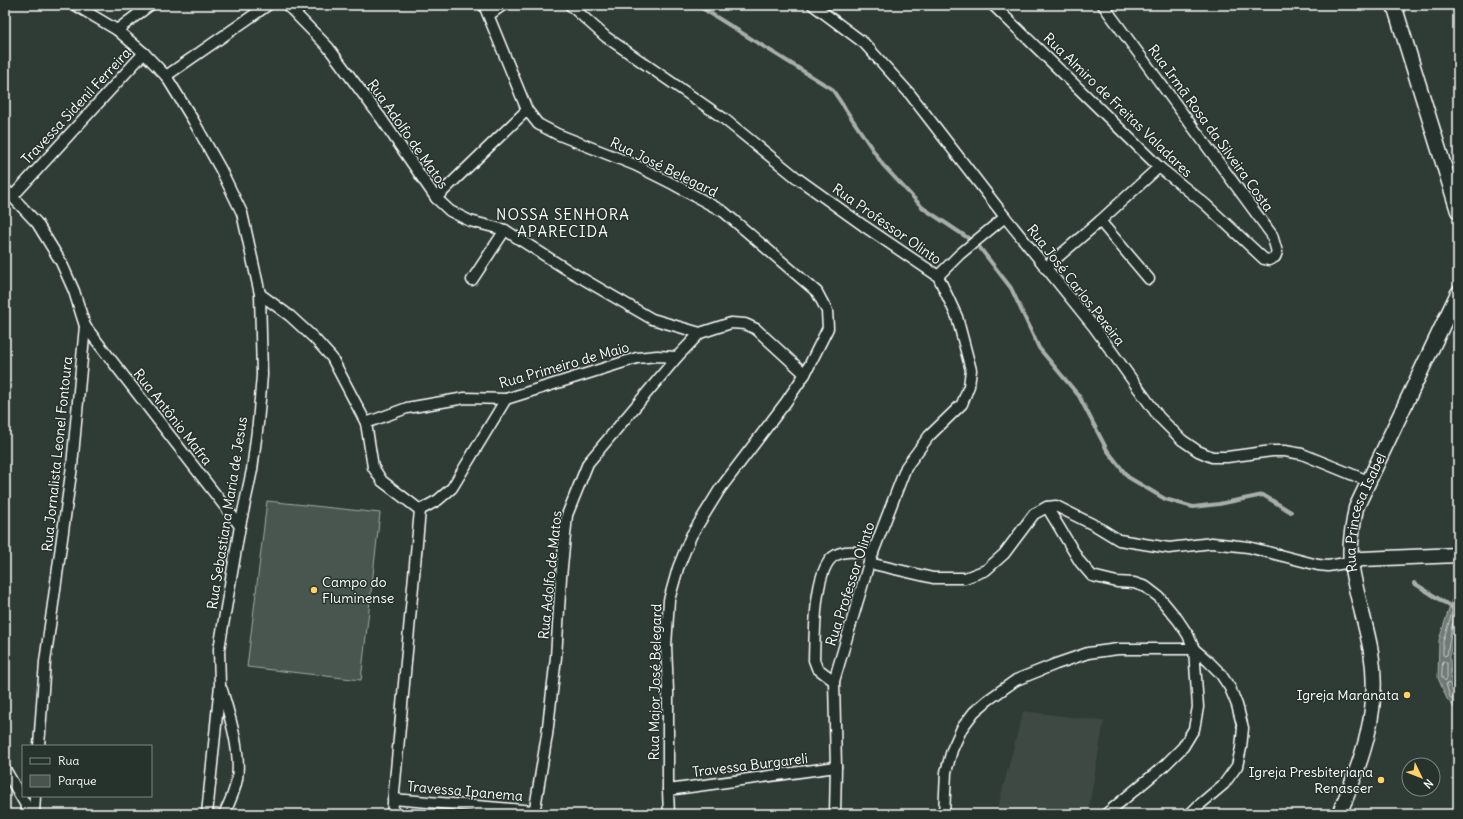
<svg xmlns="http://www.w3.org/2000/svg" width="1463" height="819" viewBox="0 0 1463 819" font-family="Delius,sans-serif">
	<rect width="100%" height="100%" fill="#2f3b35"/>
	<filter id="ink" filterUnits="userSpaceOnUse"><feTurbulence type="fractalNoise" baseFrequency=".025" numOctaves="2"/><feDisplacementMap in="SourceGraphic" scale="8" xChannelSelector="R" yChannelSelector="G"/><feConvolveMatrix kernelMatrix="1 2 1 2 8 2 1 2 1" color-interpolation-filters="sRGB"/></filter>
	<g filter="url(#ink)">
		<polygon fill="#3c4842" points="1023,711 1104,721 1088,814 996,814"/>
		<polygon fill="#4a544f" stroke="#a4aaa7" points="267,501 380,513 361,680 247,667"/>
		<polygon fill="#707975" stroke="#a9afac" points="1458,575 1458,617 1450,657 1451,679 1458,692 1458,712 1447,699 1438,678 1439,640 1455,590"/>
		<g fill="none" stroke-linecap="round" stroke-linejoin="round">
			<g stroke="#c6c9c8" stroke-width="1">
				<polyline points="1458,594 1443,641 1443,654 1444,656 1447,655 1452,625 1454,622 1458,622"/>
				<polygon points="1443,661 1447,663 1447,679 1445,681 1442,677"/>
				<polyline points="1458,693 1453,691 1449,683 1446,684 1450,697 1458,706"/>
			</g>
			<g stroke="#a9afac" stroke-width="4">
				<polyline points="697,5 832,89 883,165 923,208 977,244 1011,288 1039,348 1079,396 1107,450 1128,477 1165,499 1193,507 1219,504 1263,495 1291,512"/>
				<polyline points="1414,583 1453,608"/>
			</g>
			<g stroke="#fff" stroke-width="13">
				<g id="street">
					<polyline points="75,5 117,30 144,53 166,76 193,120 221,170 242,213 260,294 262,375 258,423 252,470 240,526 219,649 220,685 207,814"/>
					<polyline points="287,5 328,47 381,118 436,198 450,211 470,221 505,230 566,269 652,319 700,333"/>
					<polyline points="484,5 527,110 538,124 557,134 635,165 673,184 724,212 817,292 827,311 828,328 805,374 786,402 720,489 691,536 678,568 669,600 666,646 668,691 668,790 669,814"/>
					<polyline points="570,5 606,37 723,118 797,178 864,226 938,276 957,317 971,370 969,386 962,404 929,436 906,467 869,563 834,681 836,767 835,814"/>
					<polyline points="813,5 864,43 910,94 1005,217 1094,327 1159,417 1182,440 1198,451 1212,457 1227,457 1272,451 1285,451 1302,454 1368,481"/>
					<polyline points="993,5 1159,167 1205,204 1264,259 1269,260 1275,257 1277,252 1272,235 1103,5"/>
					<polyline points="489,15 503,5"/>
					<polyline points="117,30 150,5"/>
					<polyline points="166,76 268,5"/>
					<polyline points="5,189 37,223 61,262 74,291 85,326 72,466 45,662 39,746"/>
					<polyline points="13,196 144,53"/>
					<polyline points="436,198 527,110"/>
					<polyline points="1100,221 1149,279"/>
					<polyline points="1045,268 1100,221 1159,167"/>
					<polyline points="938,276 960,254 1005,217"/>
					<polyline points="472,280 505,230"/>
					<polyline points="260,294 290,316 314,338 332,358 366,423 373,467 382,481 420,510"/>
					<polyline points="85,326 240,526"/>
					<polyline points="366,423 407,408 465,398 506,399 637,358 657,356 677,357"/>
					<polyline points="1047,507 1080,562 1092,576 1117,582 1134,583 1146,587 1159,597 1178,620 1188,635 1194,649 1198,707 1194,729 1183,747 1164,766 1106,814"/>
					<polyline points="420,510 438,500 452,488 506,399"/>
					<polyline points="869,563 933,578 965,578 986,570 1004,554 1034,514 1047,507 1056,506 1096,526 1119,540 1169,548 1212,543 1248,547 1318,565 1328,566 1351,562"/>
					<path d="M834 681 817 668 814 660C815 637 813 566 836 555 847 549 861 553 873 554"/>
					<path d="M222 690C230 717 241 751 237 779 235 791 229 804 224 814"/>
					<polyline points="5,769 31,814"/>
					<polyline points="668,790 836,767"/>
					<polyline points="393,799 534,811"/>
					<polyline points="34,814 35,796"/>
					<polyline points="392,814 420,510"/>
					<polyline points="534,814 547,735 556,657 561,577 567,515 588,463 677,357 700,333 731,323 745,324 756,329 805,374"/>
					<polyline points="944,814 946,772 952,750 962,728 974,712 988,700 1016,680 1056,664 1088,653 1118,649 1194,649 1208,661 1220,673 1230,688 1237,705 1243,728 1241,748 1237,766 1224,784 1198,806 1190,814"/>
				</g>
			</g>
			<g stroke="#fff" stroke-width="17">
				<g id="secondary">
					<polyline points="1394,5 1458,211"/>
					<polyline points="1351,562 1362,559 1458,555"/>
					<path id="s1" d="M1339 814C1362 762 1381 709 1371 652 1366 622 1355 593 1351 562 1349 545 1353 525 1356 508L1458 293"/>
				</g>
			</g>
			<use href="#street" stroke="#26332d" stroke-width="10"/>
			<use href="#secondary" stroke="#26332d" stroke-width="14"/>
		</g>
	</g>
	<g fill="#ffd166" stroke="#26332d" stroke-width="1.5">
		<circle cx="314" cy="590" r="4"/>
		<circle cx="1407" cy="695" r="4"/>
		<circle cx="1381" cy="780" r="4"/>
	</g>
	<g text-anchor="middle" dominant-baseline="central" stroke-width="3" stroke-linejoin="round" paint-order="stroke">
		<g font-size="14" fill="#fff" stroke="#26332d">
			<text transform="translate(1118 105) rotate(44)">Rua Almiro de Freitas Valadares</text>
			<text transform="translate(76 106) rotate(-47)">Travessa Sidenil Ferreira</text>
			<text transform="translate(1211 128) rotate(54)">Rua Irmã Rosa da Silveira Costa</text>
			<text transform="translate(408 134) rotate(55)">Rua Adolfo de Matos</text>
			<text transform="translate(664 167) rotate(26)">Rua José Belegard</text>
			<text transform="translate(887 224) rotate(35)">Rua Professor Olinto</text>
			<text transform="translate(1076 285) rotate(52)">Rua José Carlos Pereira</text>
			<text transform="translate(564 365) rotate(-16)">Rua Primeiro de Maio</text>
			<text transform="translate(173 417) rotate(52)">Rua Antônio Mafra</text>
			<text transform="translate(57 454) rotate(-84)">Rua Jornalista Leonel Fontoura</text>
			<text transform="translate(227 513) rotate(-81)">Rua Sebastiana Maria de Jesus</text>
			<text stroke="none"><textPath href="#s1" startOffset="312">Rua Princesa Isabel</textPath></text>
			<text transform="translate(550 575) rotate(-84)">Rua Adolfo de Matos</text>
			<text transform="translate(850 584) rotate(-72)">Rua Professor Olinto</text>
			<text transform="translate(655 682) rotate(-89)">Rua Major José Belegard</text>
			<text transform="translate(750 765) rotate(-7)">Travessa Burgareli</text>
			<text transform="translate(465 791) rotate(5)">Travessa Ipanema</text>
		</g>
		<g font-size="14" fill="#fff" stroke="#26332d" text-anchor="end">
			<text x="322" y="582" text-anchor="start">Campo do<tspan x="322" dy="16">Fluminense</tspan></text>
			<text x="1399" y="695">Igreja Maranata</text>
			<text x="1373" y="772">Igreja Presbiteriana<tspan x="1373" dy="16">Renascer</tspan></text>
		</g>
		<g font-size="15" letter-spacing="1" fill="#fff" stroke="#26332d">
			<text x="563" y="214">NOSSA SENHORA<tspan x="563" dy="17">APARECIDA</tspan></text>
		</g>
	</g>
	<rect width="1463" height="819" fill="none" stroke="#26332d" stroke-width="20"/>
	<rect x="10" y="10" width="1443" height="799" fill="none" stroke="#fff" stroke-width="1.5" filter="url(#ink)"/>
	<rect x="22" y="745" width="130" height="52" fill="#26332d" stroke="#7d8581"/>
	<rect x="30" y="758" width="20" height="6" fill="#26332d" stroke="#7d8581"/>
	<text x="58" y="765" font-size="12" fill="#ffffff">Rua</text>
	<rect x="30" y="775" width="20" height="12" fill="#4a544f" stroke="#7d8581"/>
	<text x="58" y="785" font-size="12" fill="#ffffff">Parque</text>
	<g transform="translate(1421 777) rotate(133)"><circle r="19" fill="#26332d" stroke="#7d8581"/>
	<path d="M0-3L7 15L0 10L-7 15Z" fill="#ffd166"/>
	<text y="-6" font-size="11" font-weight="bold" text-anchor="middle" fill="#ffffff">N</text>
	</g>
</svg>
